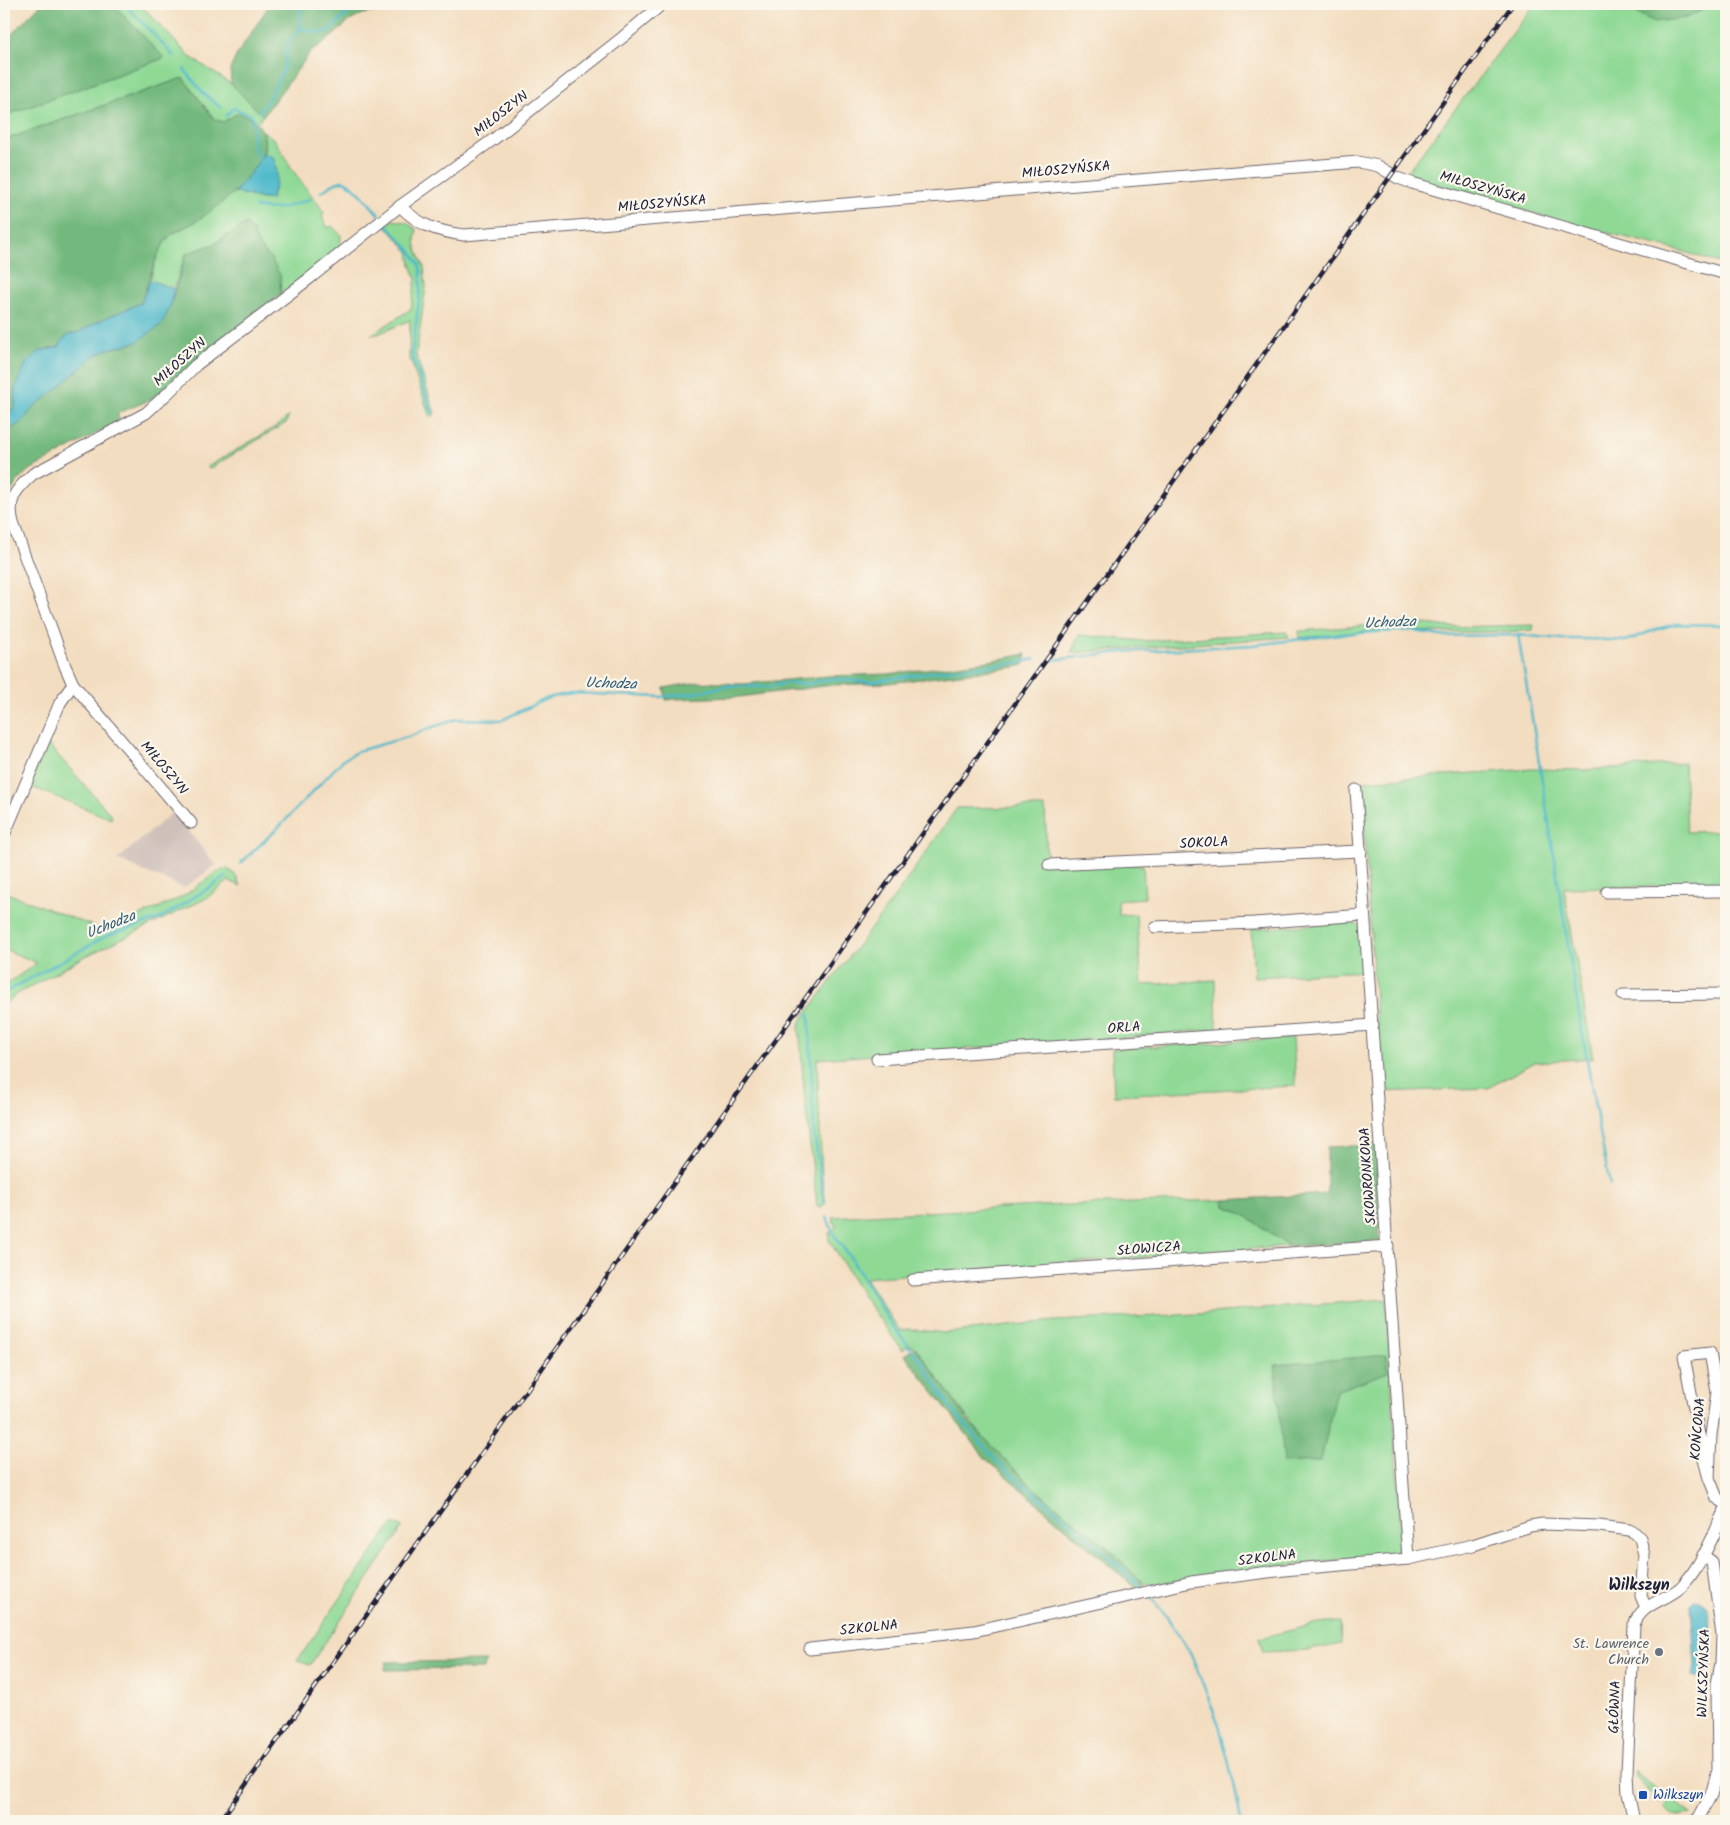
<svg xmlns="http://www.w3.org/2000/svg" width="1730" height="1825" viewBox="0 0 1730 1825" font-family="Kalam,sans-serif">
	<rect width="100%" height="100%" fill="#fbf7ec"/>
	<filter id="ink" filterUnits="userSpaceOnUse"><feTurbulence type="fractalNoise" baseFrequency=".02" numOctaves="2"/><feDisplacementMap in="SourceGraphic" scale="10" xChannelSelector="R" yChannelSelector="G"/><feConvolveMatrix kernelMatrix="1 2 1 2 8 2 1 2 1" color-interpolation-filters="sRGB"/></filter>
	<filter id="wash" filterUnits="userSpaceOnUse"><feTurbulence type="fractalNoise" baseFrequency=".0096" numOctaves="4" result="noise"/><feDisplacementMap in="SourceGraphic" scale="20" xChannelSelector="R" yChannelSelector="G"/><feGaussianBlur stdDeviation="1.12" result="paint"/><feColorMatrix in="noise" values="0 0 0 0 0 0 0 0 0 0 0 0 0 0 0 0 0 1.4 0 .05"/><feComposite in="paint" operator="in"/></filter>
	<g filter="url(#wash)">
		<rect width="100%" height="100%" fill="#f3ddc0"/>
		<polygon fill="#cfc0ba" points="173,812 216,865 184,888 117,860"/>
		<g fill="#8fd995" stroke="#587e68">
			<polygon points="113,4 140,4 189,56 231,84 263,116 256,123 250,117 223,122 214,119 183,78 4,140 4,116 163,58"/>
			<polygon points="1535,4 1617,4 1686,18 1715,4 1726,4 1726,265 1681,251 1552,219 1407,175 1409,170"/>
			<polygon points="263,131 275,140 294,172 324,212 322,217 328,228 332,226 341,235 340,250 281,294 271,259 259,246 252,230 226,235 214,244 186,254 174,289 150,280 158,253 169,236 194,222 235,192 262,199 271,199 274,191 273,158 264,153 265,142"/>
			<polygon points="392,220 406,222 417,230 415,239 416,247 424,267 426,287 416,355 435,414 432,417 429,414 409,356 410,320 378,334 371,335 411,309 416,278 411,265 409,252 385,225"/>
			<polygon points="289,416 286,423 209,469 207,467 277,426"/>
			<polygon points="1409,622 1451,627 1534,625 1533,630 1505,632 1430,632 1404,628 1299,638 1299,631"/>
			<polygon points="1286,632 1289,637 1071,653 1079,635 1144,641"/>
			<polygon points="48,744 112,816 111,819 29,786"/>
			<polygon points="1684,763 1687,832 1726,831 1726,885 1564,888 1593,1058 1535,1062 1488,1088 1381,1092 1361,781 1531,769 1586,770"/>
			<polygon points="1045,807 1047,860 1143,865 1145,898 1118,900 1119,915 1136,914 1142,985 1215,980 1217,1029 1111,1039 817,1059 822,1177 826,1203 821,1207 817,1206 805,1101 799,1027 802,1019 894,898 957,808"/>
			<polygon points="226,868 234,873 241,886 229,881 205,899 84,957 14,996 4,1005 4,986 37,963 4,949 4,892 106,931 182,897 220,870"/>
			<polygon points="1351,922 1357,924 1363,930 1366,971 1254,977 1251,929"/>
			<polygon points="1293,1038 1296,1086 1114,1095 1112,1049"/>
			<path d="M1224 1200 1225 1206C1249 1214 1268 1233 1289 1246L865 1278 900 1331 907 1329 945 1333 1053 1321 1198 1314 1386 1299 1402 1553 1224 1572 1154 1585C1134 1583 1120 1557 1105 1545 1083 1527 1060 1511 1039 1493 990 1452 953 1399 916 1348L910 1345 902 1350 862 1295 829 1240V1233L836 1227 832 1217 1039 1206Z"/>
			<polygon points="392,1524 403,1527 310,1665 297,1661"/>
			<polygon points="1340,1622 1341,1644 1310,1650 1263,1652 1259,1638 1317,1624"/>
			<polygon points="1634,1771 1636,1771 1637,1775 1667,1797 1660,1803 1635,1777"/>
			<path d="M1671 1799 1691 1814C1676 1817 1674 1818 1664 1807Z"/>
		</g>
		<g fill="#73b97e" stroke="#4a6e5c">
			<polygon points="41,4 113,4 164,58 4,116 4,42"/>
			<polygon points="270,4 413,4 404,7 363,14 348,22 335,34 311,52 263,116 231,84 230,70 236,56"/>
			<polygon points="1617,4 1649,4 1662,8 1679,9 1690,4 1715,4 1686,18 1655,22"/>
			<path d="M183 78 214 119 223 122 238 113C250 117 262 124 264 137 270 170 219 206 195 222 187 227 175 230 169 237 156 250 148 285 141 303L101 320 77 333 70 334 63 339 59 347 47 349 26 363 15 389V406L4 422V140Z"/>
			<polygon points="246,224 252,230 259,246 271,259 280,275 281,294 161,393 150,400 118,413 119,421 28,471 18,481 4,501 4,433 23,421 33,407 50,395 93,357 105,350 137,342 170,307 186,254 214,244"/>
			<polygon points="1026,654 1024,665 1015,667 889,683 832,685 739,697 675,699 666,700 664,688 698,682 743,684 828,676 888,674 989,661"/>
			<polygon points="1377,1145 1380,1241 1289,1246 1246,1216 1238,1211 1225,1206 1224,1200 1327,1194 1327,1147"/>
			<polygon points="916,1348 970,1423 998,1452 1038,1492 1106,1546 1144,1584 1134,1587 985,1458 905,1355"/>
			<polygon points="1386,1355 1388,1372 1336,1391 1321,1461 1284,1463 1275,1365"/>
			<polygon points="486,1661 484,1669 385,1670 386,1662"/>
		</g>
		<g fill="#4fb9cb" stroke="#386e83">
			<path d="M264 153 273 157C280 176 277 181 271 199H262L235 192 253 170Z"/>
			<polygon points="150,280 174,289 170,307 162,324 137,342 105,350 93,357 50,395 33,407 23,421 4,433 4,422 15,406 15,389 26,363 40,351 59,347 63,339 70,334 77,333 101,320 141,303"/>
			<path d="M1695 1601H1700C1705 1604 1708 1607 1709 1613 1711 1621 1713 1649 1712 1657 1711 1666 1703 1681 1693 1677L1695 1665 1691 1605Z"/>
		</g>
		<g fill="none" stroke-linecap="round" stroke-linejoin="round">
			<g stroke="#4fb9cb" stroke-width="2.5">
				<polyline points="125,4 174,56"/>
				<polyline points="301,28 300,12 302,4"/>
				<polyline points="184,69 203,93 221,108"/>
				<polyline points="259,112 265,105 284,69 288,42 301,28 317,33 328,31 353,9 368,4 385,6 404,4"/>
				<polyline points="226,116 233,108 250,115 253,118 253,144 260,160"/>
				<path d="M321 192C327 189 336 181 342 181 353 181 372 208 380 216"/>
				<path d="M255 207C276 212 290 206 310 199"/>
				<polyline points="386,224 409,249 419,263 421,272 420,293 412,355 432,413"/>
				<path d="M1518 635C1550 818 1574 1003 1610 1185"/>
				<polyline points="1052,660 1122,652 1253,645 1343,634 1412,630 1440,636 1518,635 1562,639 1589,639 1626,641 1657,629 1677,624 1726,625"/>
				<polyline points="240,864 282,824 343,760 358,751 411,736 430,728 457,719 502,720 548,698 571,693 661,697 694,693 727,686 768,687 787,683 807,684 830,679 870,682 945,670 1017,663 1035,659"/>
				<polyline points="4,993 108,935 159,919 179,907 226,877"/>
				<polyline points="809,1014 814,1132 824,1203"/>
				<polyline points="827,1217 833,1233 852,1260 891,1324 920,1360 951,1408 1000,1465 1089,1538 1143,1589"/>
				<polyline points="1150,1597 1165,1614 1191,1654 1219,1725 1235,1788 1241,1821"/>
			</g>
		</g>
	</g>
	<g filter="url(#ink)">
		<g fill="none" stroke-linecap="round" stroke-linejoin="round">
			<g stroke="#6b636a" stroke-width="13">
				<g id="minor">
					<path d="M400 206C420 226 436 231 464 235L1358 162 1378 166 1398 178 1412 183 1726 274"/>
					<polyline points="1356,790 1408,1559"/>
					<path d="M191 823 73 684 65 666 13 524C7 499 15 490 33 474L146 413 168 393 196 365 310 278 400 206 494 139 623 37 662 4"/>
					<polyline points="4,835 60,703 73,684"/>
					<polyline points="1049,865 1361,851"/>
					<polyline points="1607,892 1726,891"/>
					<polyline points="1155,927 1254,923 1364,915"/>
					<polyline points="1623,995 1726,994"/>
					<polyline points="877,1059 1373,1025"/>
					<polyline points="913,1280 1388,1246"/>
					<polyline points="1709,1478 1711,1435 1717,1392 1710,1353 1684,1356 1703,1456 1709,1478 1717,1498 1726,1504"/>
					<polyline points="810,1649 974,1631 1191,1582 1284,1570 1408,1559 1473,1545 1530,1526 1543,1524 1599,1526 1629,1530 1635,1533 1640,1538 1644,1555 1641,1596 1646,1608"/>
					<path d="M1634 1821 1628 1793 1627 1772 1634 1625C1641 1603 1666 1601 1681 1587 1696 1572 1707 1550 1716 1530 1719 1523 1721 1515 1726 1509"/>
					<polyline points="1697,1821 1711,1795 1718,1770 1717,1684 1721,1663 1722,1635 1712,1562 1703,1555"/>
				</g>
			</g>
			<use href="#minor" stroke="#fff" stroke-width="11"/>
			<g stroke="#22223b" stroke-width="4.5">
				<polyline id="rail" points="220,1821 1513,4"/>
			</g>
			<use href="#rail" stroke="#fbf7ec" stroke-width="2.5" stroke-dasharray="8" stroke-linecap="butt"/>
		</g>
	</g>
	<circle fill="#6b7280" stroke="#fbf7ec" stroke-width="2" cx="1659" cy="1652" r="5"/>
	<rect fill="#1a4fb4" stroke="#fbf7ec" stroke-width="2" x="1638" y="1790" width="10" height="10" rx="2.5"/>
	<g text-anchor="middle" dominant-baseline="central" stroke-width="4.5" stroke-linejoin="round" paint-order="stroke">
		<g font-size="14" fill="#22223b" stroke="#fbf7ec">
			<text transform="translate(501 114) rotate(-38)">MIŁOSZYN</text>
			<text transform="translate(1066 170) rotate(-5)">MIŁOSZYŃSKA</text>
			<text transform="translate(1483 188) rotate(16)">MIŁOSZYŃSKA</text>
			<text transform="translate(662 204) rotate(-5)">MIŁOSZYŃSKA</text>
			<text transform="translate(180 362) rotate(-42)">MIŁOSZYN</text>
			<text transform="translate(164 768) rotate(50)">MIŁOSZYN</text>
			<text transform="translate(1204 843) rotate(-3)">SOKOLA</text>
			<text transform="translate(1124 1028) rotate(-4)">ORLA</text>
			<text transform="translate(1368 1176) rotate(-94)">SKOWRONKOWA</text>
			<text transform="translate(1149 1249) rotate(-4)">SŁOWICZA</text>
			<text transform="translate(1698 1429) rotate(-85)">KOŃCOWA</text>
			<text transform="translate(1267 1558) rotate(-7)">SZKOLNA</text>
			<text transform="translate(869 1628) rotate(-6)">SZKOLNA</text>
			<text transform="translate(1704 1673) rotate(-88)">WILKSZYŃSKA</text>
			<text transform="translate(1615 1707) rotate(-88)">GŁÓWNA</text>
		</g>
		<g font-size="14" fill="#5b616d" stroke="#fbf7ec" text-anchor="end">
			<text x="1649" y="1644">St. Lawrence<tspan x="1649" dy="16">Church</tspan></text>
		</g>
		<g font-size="14" fill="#164399" stroke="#fbf7ec" text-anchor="start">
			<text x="1653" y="1795">Wilkszyn</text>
		</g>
		<g font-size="15" font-style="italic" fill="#345e75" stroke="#fbf7ec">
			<text transform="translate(1390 623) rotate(-2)">Uchodza</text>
			<text transform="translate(611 684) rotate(2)">Uchodza</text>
			<text transform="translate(111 925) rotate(-22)">Uchodza</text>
		</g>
		<g font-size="16" font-weight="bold" fill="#22223b" stroke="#fbf7ec">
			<text x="1639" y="1585">Wilkszyn</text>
		</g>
	</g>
	<rect width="1730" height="1825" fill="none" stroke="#fbf7ec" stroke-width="20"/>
</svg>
